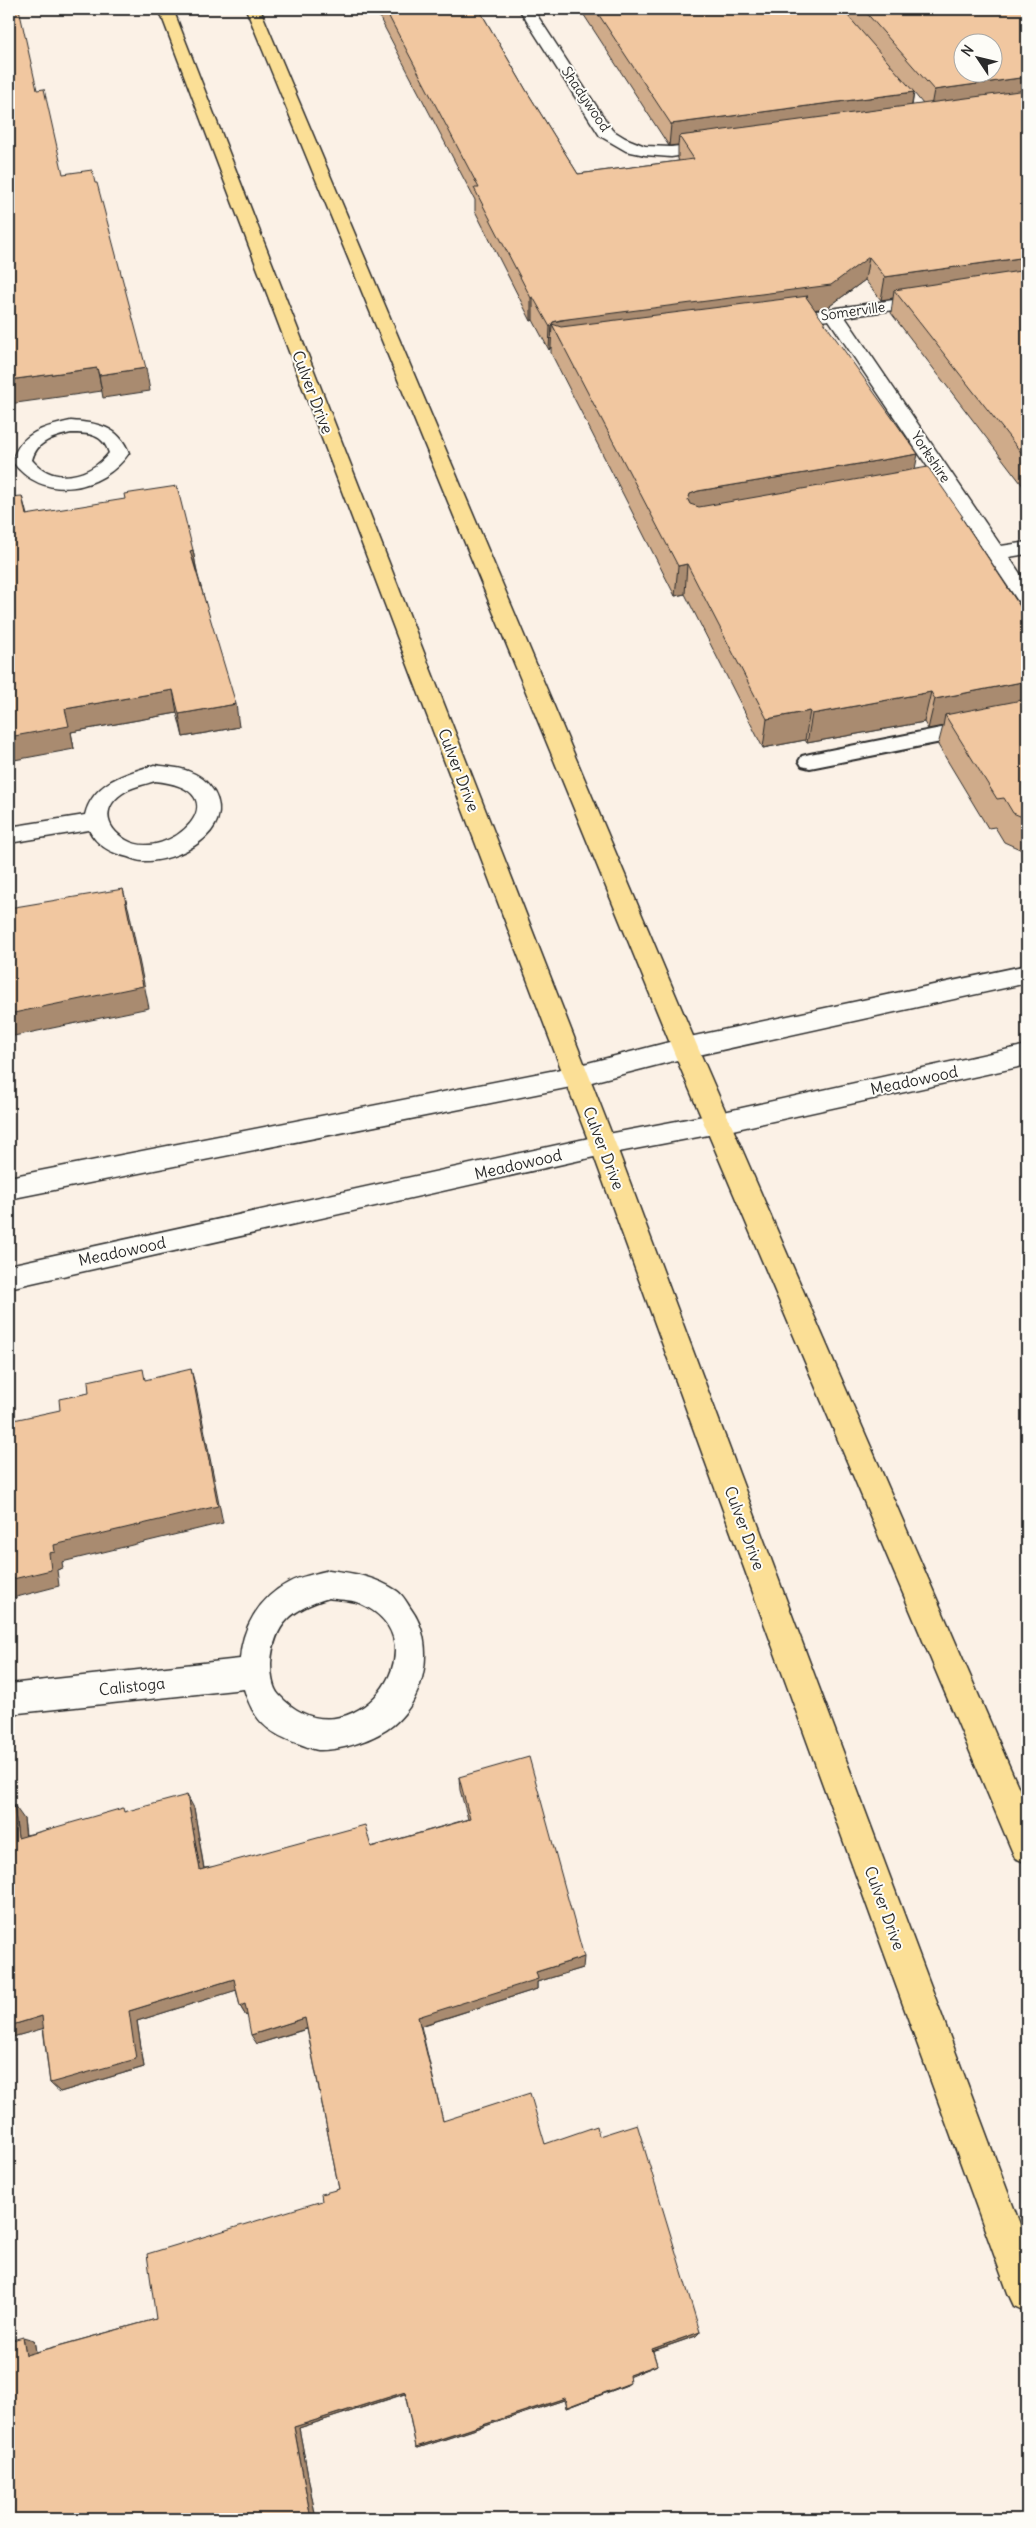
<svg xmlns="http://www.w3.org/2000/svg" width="1036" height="2528" viewBox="0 0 1036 2528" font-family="Delius,sans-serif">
	<rect width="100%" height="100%" fill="#fbf1e6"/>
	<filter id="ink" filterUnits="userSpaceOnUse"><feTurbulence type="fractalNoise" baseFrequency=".02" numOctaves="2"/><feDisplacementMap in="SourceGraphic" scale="10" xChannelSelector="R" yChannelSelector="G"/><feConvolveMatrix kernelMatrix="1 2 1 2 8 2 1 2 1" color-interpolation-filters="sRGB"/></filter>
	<g filter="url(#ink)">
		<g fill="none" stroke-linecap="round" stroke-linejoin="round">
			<g stroke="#2b2b2b" stroke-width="4">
				<polygon id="service" points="1027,711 1027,725 810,768 802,766 799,761 802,756 810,754"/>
			</g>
			<g stroke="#2b2b2b" stroke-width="3">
				<g id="minor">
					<polygon points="519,9 533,9 612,130 625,138 645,146 671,147 714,142 722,147 720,150 671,157 645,155 626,151 600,136"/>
					<polygon points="929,295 935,296 938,300 935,304 845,317 1001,546 1027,542 1027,554 1009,557 1027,584 1027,605 1020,604 829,320 781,326 775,325 772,321 775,317 781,316"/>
					<path d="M71 421C97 423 119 426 129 453 102 492 42 503 12 461 21 432 44 427 71 421ZM71 433C89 433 103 434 109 453 90 477 54 486 32 460 37 441 53 437 71 433Z"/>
					<path d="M154 765C168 767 182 767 195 774 203 778 209 784 214 792 237 832 176 863 143 861 138 861 133 859 128 857 111 853 97 846 89 830L9 843V827L85 815C93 782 125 774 154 765ZM155 781C246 790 168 865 126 840 103 826 102 805 126 791 135 786 146 784 155 781Z"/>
					<path d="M329 1570C354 1573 376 1577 397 1591 403 1595 407 1603 411 1609 436 1643 426 1698 393 1725 376 1739 341 1751 318 1750 312 1749 303 1745 297 1743 267 1733 253 1719 244 1689L9 1714V1684L240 1659C242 1628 259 1598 288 1583 300 1576 316 1574 329 1570ZM329 1598C338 1600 350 1599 359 1603 450 1642 348 1771 279 1695 272 1688 271 1673 271 1663 274 1623 292 1609 329 1598Z"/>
				</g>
			</g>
			<g stroke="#2b2b2b" stroke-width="3">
				<g id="secondary">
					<polygon points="1027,965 1027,983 685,1058 576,1086 9,1199 9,1177 576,1066 685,1038"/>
					<polygon points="1027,1045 1027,1065 719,1133 603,1155 9,1288 9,1265 603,1135 719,1113"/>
				</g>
			</g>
			<g stroke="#2b2b2b" stroke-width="3">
				<g id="primary">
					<polygon points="159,9 173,9 616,1145 1027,2243 1027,2312 1014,2306 1008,2293 590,1145"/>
					<polygon points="246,9 260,9 698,1048 1027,1807 1027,1863 1015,1858 672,1048"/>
				</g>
			</g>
			<use href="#service" fill="#fdfcf7" fill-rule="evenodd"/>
			<use href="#minor" fill="#fdfcf7" fill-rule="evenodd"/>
			<use href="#secondary" fill="#fdfcf7" fill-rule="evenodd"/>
			<use href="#primary" fill="#fbdf96" fill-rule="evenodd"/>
		</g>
		<g fill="#cfab8a" stroke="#2b2b2b" fill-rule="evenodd">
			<path d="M375 9H479L526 90 578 174 679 161 678 159V145L669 146 580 9H1027V491L891 313 893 298 881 300 865 280 827 308 814 310 915 469 963 520 1027 617V849L1022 850 1004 842 995 827 988 828 938 745 943 726 928 729 924 722 807 743 805 740 763 748 685 594 675 596 551 353V347L549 350 533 320 531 321 475 211V200ZM914 93 923 104 912 106Z"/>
			<polygon points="22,496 27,515 193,550 197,572 239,727 183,737 177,713 71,732 74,749"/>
			<polygon points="459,1777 583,1968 537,1982 537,1989 421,2026 443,2121 545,2144 599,2136 700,2332 696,2336 653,2351 657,2365 653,2367 629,2376 627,2385 566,2408 564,2400 418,2448 416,2447 405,2394 299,2428 316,2519 9,2519 34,2340 36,2352 156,2319 339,2189 307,2029 257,2044 247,2015 246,2016 240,2006 236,1990 137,2021 144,2067 60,2092 50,2083 43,2028 9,2038 9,1807 24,1819 26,1835 125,1812 194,1808 204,1868 371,1847 468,1819 460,1790"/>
		</g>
		<g fill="#a98b70" stroke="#2b2b2b">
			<polygon points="1027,77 1027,96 930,112 934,90"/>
			<polygon points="914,92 910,115 679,136 678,145 669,146 671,124"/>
			<polygon points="869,257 865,280 827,308 562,343 552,324 551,347 549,350 550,327 553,322"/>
			<polygon points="1027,257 1027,279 894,290 893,298 881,300 885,277"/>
			<polygon points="533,297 533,320 531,321 531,298"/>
			<polygon points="97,368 102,391 9,404 9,380"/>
			<polygon points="146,368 150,391 103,398 99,375"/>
			<polygon points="918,454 912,484 696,521 688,500 690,494 698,491"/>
			<polygon points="193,550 197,573 190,551"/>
			<polygon points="687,564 685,594 675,596 678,566"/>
			<polygon points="1027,681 1027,707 945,715 943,726 928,729 935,699"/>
			<polygon points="173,690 177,713 71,732 74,749 9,761 9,737 65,709"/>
			<polygon points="931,692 924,722 807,743 812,714"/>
			<polygon points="236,704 239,727 183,737 179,714"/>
			<polygon points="810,711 805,740 763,748 767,719"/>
			<polygon points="1027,833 1027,849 1022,850"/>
			<polygon points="123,889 129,911 149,1008 9,1037 9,1014"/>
			<polygon points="191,1369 196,1388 223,1523 62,1562 63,1568 57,1570 59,1586 9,1599 9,1580 49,1553 54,1545"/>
			<polygon points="187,1795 194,1808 206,1882 200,1870"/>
			<polygon points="14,1805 24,1819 27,1850 18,1838"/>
			<polygon points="584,1957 583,1968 537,1982 537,1989 420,2026 418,2017 536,1972"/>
			<polygon points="234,1979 240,1989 137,2021 144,2067 60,2092 50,2083 129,2011"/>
			<polygon points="245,2004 250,2013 246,2016 240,2006"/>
			<polygon points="42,2016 52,2026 9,2038 9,2026"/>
			<polygon points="305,2018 309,2028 257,2044 251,2035"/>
			<polygon points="700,2332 696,2336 649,2352 652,2349"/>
			<polygon points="23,2337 34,2340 37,2358 26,2355"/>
			<polygon points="657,2365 653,2367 626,2378 629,2375"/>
			<polygon points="630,2383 627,2385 566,2408 567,2407"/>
			<polygon points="405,2392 407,2393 299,2428 316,2519 311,2519 294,2427"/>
			<polygon points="565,2398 564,2400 418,2448 416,2447"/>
		</g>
		<g fill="#f1c7a0" stroke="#2b2b2b" fill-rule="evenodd">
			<polygon points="9,9 19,9 37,90 44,89 63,174 92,170 95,183 97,183 146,368 99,375 97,368 9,380"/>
			<polygon points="385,9 479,9 526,90 578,174 694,159 679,136 1027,90 1027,257 885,277 869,257 831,285 560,320 553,322 550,327 533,297 531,298 474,188 479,188"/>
			<polygon points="595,9 842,9 914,92 671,124"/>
			<path d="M863 9H1027V77L934 90ZM964 42H994V72H964Z"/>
			<polygon points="1027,270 1027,349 1024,350 1027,353 1027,460 894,290"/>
			<polygon points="808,296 806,297 918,454 698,491 690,494 688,500 690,504 699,507 928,467 963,517 961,517 1027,617 1027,681 935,699 931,692 812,714 810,711 767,719 687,564 678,566 552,324 561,327"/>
			<polygon points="177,486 193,550 190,551 236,704 179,714 173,690 65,709 69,726 9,737 9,497 22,496 26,515 125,499 124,494"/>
			<polygon points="1027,699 1027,819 1013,813 1004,798 997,799 945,715"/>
			<polygon points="123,889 143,986 9,1014 9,908"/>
			<polygon points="143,1369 145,1380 191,1369 218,1506 54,1545 55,1552 49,1553 51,1570 9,1580 9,1421 60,1410 59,1399 89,1393 88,1381"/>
			<polygon points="529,1757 584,1957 536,1972 538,1979 418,2017 443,2121 530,2093 545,2144 597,2126 599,2136 637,2124 700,2332 652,2349 657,2365 629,2375 630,2383 567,2407 565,2398 416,2447 405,2392 294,2427 311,2519 9,2519 9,2341 23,2337 26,2355 156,2319 147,2254 322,2201 321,2194 339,2189 305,2018 251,2035 245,2004 240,2006 234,1979 129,2011 136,2059 50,2083 42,2016 9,2026 9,1807 14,1805 18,1838 123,1808 124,1812 187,1795 200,1870 365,1825 371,1847 470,1819 459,1777"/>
		</g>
	</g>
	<g text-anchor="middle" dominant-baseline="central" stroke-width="4" stroke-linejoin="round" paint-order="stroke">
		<g font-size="14" fill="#2b2b2b" stroke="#fdfcf7">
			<text transform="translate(586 99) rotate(56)">Shadywood</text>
			<text transform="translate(853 311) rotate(-8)">Somerville</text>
			<text transform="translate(931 457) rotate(56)">Yorkshire</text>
		</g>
		<g font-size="16" fill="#2b2b2b" stroke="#fdfcf7">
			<text transform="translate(313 392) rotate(69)">Culver Drive</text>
			<text transform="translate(459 770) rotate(69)">Culver Drive</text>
			<text transform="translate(914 1080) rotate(-12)">Meadowood</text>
			<text transform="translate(604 1148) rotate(69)">Culver Drive</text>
			<text transform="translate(518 1164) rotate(-13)">Meadowood</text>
			<text transform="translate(122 1251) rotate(-12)">Meadowood</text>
			<text transform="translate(745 1528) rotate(70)">Culver Drive</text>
			<text transform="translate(132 1686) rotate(-6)">Calistoga</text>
			<text transform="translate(885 1908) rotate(70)">Culver Drive</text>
		</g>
	</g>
	<rect width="1036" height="2528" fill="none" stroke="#fdfcf7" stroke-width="30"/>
	<rect x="15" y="15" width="1006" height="2498" fill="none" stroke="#2b2b2b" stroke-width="2" filter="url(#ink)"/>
	<g transform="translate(978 58) rotate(305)"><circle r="24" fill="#fdfcf7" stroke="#a9a8a5"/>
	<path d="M0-4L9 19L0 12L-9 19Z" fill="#2b2b2b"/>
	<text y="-8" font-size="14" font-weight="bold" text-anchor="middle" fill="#2b2b2b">N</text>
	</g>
</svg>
